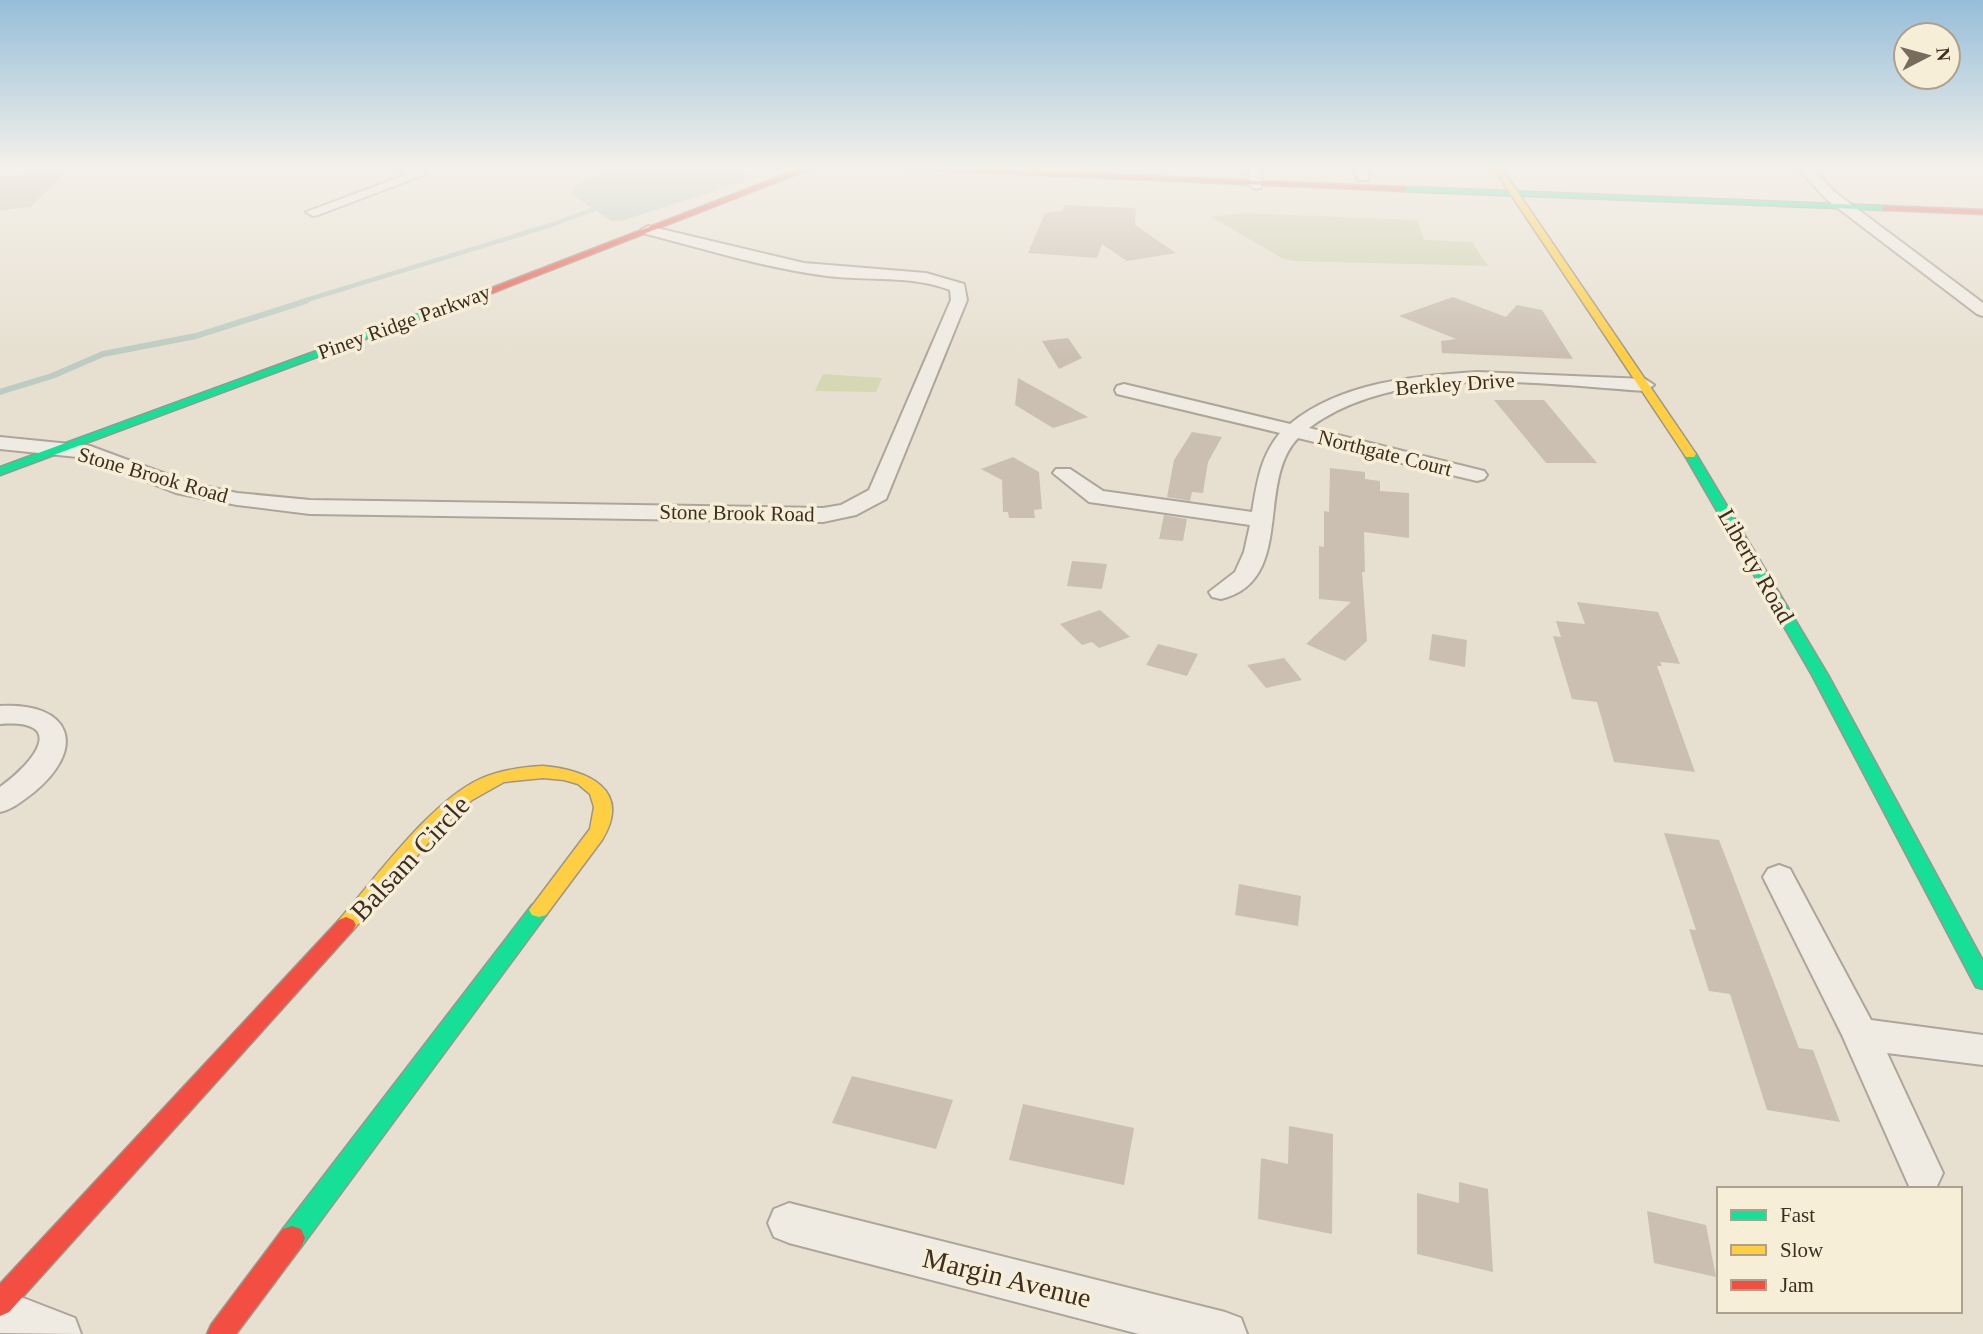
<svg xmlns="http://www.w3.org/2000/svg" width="1983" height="1334" viewBox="0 0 1983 1334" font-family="'Times New Roman',serif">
	<rect width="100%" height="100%" fill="#e7e0d1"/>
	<polygon fill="#d6d7b3" points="823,374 882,378 876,392 815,391"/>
	<polygon fill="#d1d1b3" points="1242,213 1417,220 1424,240 1472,242 1488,266 1292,261 1282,258 1211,217"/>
	<path fill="#bcccc2" d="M627 169H715L748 175 745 181 624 220 612 221 571 194C580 175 608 173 627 169Z"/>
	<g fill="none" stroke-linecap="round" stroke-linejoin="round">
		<polyline stroke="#bcccc2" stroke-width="4.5" points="300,302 551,225 594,209"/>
		<polyline stroke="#bcccc2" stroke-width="6" points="0,392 52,376 103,354 196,336 306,301"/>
	</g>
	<g fill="#cbbfb2">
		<polygon points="65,172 31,207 0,210 0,177"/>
		<polygon points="1064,205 1136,208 1135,225 1176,253 1127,261 1102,244 1097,258 1028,253 1045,213 1062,211"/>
		<polygon points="1453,297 1506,317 1517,305 1542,310 1573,359 1442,353 1441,341 1456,339 1399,316"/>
		<polygon points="1068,338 1082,358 1059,369 1042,341"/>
		<polygon points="1018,378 1088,417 1053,428 1015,405"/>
		<polygon points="1494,400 1544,400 1597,463 1546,463"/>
		<polygon points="1192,432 1222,437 1208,462 1203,493 1192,492 1190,501 1167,497 1174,460"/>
		<polygon points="1013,457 1039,472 1042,509 1034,510 1035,518 1009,518 1008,512 1003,512 1002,480 981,469"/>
		<polygon points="1330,468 1365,472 1365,479 1380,481 1380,491 1409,493 1409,538 1364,532 1365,572 1362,572 1367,641 1345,661 1306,644 1351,602 1319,599 1319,546 1324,547 1324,511 1329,512"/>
		<polygon points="1164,515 1187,519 1183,541 1159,539"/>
		<polygon points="1072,561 1107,564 1102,589 1067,586"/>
		<polygon points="1577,602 1658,612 1680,664 1660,662 1662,666 1657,666 1695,772 1614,762 1597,702 1572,699 1553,636 1561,637 1556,621 1585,624"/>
		<polygon points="1100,610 1130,637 1099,648 1092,642 1082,645 1060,624"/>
		<polygon points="1432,634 1467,640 1465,667 1429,660"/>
		<polygon points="1158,644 1198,654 1187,676 1146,665"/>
		<polygon points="1284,658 1302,680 1266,688 1247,665"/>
		<polygon points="1664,833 1719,840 1799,1048 1813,1050 1840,1122 1767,1110 1730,994 1709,991 1689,929 1696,930"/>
		<polygon points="1239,884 1301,896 1298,926 1235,915"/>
		<polygon points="852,1076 953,1100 936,1149 832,1123"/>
		<polygon points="1023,1104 1134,1128 1124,1185 1009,1160"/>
		<polygon points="1289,1126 1333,1134 1332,1234 1258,1219 1261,1158 1288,1164"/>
		<polygon points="1459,1182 1488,1189 1493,1272 1417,1254 1417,1193 1459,1203"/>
		<polygon points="1647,1211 1706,1225 1716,1277 1654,1263"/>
	</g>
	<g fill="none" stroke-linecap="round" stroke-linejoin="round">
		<g stroke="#ada599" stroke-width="4">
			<g id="street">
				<polygon points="399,169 419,169 426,174 318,215 313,216 306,212 408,174"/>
				<polygon points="1249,169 1261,169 1261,188 1256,189 1249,185"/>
				<polygon points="1354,169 1366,169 1369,177 1368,180 1358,180"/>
				<polygon points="1799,169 1812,169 1836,193 1983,303 1983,316 1977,314 1826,199"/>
				<path d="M648 226 804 263 926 273 964 284 967 300 886 499 856 515 823 522 310 514 237 505 176 493 87 458 0 449V437L90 446 190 483 237 493 310 500 823 508 841 505 869 490 951 300 950 290C911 275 868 281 827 276 765 268 704 249 643 233L641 230Z"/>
				<path d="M1477 372 1645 379 1654 385 1645 391C1541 384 1398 362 1309 428L1484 471 1487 475 1484 479 1477 481 1298 438C1255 482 1296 581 1221 599L1212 597 1209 592 1235 572 1244 552 1250 525 1089 502 1053 473 1056 469H1070L1103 491 1252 512C1257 483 1260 457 1280 433L1117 394 1115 390 1117 386 1124 384 1290 424C1341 382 1414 376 1477 372Z"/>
				<path d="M0 706C72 702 88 748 33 793 22 801 13 809 0 812V787C31 765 71 719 0 724Z"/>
				<polygon points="1779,865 1790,869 1871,1020 1983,1035 1983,1065 1887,1053 1943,1173 1937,1186 1930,1189 1909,1186 1842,1035 1763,877 1768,869"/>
				<polygon points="789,1203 1225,1312 1241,1318 1247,1334 1139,1334 789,1243 774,1237 768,1223 774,1209"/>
				<polygon points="0,1289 75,1318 81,1334 0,1333"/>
			</g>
		</g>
		<g stroke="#9c958a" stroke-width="3">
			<g id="fast">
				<polygon points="1403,187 1886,206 1890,208 1886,210 1400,191"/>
				<polygon points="486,289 494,291 0,475 0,467"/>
				<polygon points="1690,450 1696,454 1828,675 1983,961 1983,989 1976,987 1812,675 1684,454"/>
				<polygon points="539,903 546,905 549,910 546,915 301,1247 292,1250 283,1247 279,1238 283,1229 532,905"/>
			</g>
		</g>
		<g stroke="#9c958a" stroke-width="3">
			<g id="slow">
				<polygon points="1494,169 1502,169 1696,454 1694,457 1686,457"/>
				<path d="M543 766C587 770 633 789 602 840L546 915 539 917 532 915 529 910 590 829 594 807 590 794 578 784 564 780 543 778 504 782 472 800 436 834 353 930 346 933 339 930 336 925 339 920C376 878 430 802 480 779 500 770 522 767 543 766Z"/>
			</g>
		</g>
		<g stroke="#9c958a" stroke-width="3">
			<g id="jam">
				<polygon points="799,169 810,169 492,293 484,291"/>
				<polygon points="906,169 976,169 1403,187 1407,189 1403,191"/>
				<polygon points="1883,206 1983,210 1983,214 1886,210 1883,210"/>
				<polygon points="346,917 353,920 356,925 353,930 9,1312 0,1316 0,1284 339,920"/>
				<polygon points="292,1226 301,1229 305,1238 301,1247 236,1334 207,1334 211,1325 283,1229"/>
			</g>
		</g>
		<use href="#street" fill="#efebe3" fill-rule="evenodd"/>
		<use href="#fast" fill="#16e098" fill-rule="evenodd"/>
		<use href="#slow" fill="#ffcf43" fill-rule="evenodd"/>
		<use href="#jam" fill="#f24e42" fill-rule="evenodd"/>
	</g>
	<linearGradient id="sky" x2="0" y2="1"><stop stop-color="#96bed9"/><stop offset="0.47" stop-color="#f4f1ea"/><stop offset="1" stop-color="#f4f1ea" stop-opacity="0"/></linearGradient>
	<rect width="1983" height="356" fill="url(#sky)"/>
	<g text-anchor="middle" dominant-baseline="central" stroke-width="7" stroke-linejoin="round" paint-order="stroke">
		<g font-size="21" fill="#3d2e20" stroke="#f7eed8">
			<text transform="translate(404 322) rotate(-20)">Piney Ridge Parkway</text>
			<text transform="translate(1455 384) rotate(-4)">Berkley Drive</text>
			<text transform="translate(1385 453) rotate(14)">Northgate Court</text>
			<text transform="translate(153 475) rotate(16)">Stone Brook Road</text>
			<text transform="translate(737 513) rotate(1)">Stone Brook Road</text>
		</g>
		<g font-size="24" fill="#3d2e20" stroke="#f7eed8">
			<text transform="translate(1756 566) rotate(60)">Liberty Road</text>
		</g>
		<g font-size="28" fill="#3d2e20" stroke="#f7eed8">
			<text transform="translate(410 858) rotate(-47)">Balsam Circle</text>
			<text transform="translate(1007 1278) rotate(14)">Margin Avenue</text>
		</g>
	</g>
	<rect x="1717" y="1187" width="245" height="126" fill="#f7eed8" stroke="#ada18e" stroke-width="2"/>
	<rect x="1731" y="1210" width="35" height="10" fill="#16e098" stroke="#ada18e" stroke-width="2"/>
	<text x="1780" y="1222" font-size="21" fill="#3d2e20">Fast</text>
	<rect x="1731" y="1245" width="35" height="10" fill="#ffcf43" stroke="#ada18e" stroke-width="2"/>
	<text x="1780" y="1257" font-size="21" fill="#3d2e20">Slow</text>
	<rect x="1731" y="1280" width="35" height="10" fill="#f24e42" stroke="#ada18e" stroke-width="2"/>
	<text x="1780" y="1292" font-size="21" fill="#3d2e20">Jam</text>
	<g transform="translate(1927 56) rotate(84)"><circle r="33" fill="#f7eed8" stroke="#ada18e" stroke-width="2"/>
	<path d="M0-5L12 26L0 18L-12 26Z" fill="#786c5e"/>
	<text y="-10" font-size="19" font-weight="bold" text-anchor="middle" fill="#3d2e20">N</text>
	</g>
</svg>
